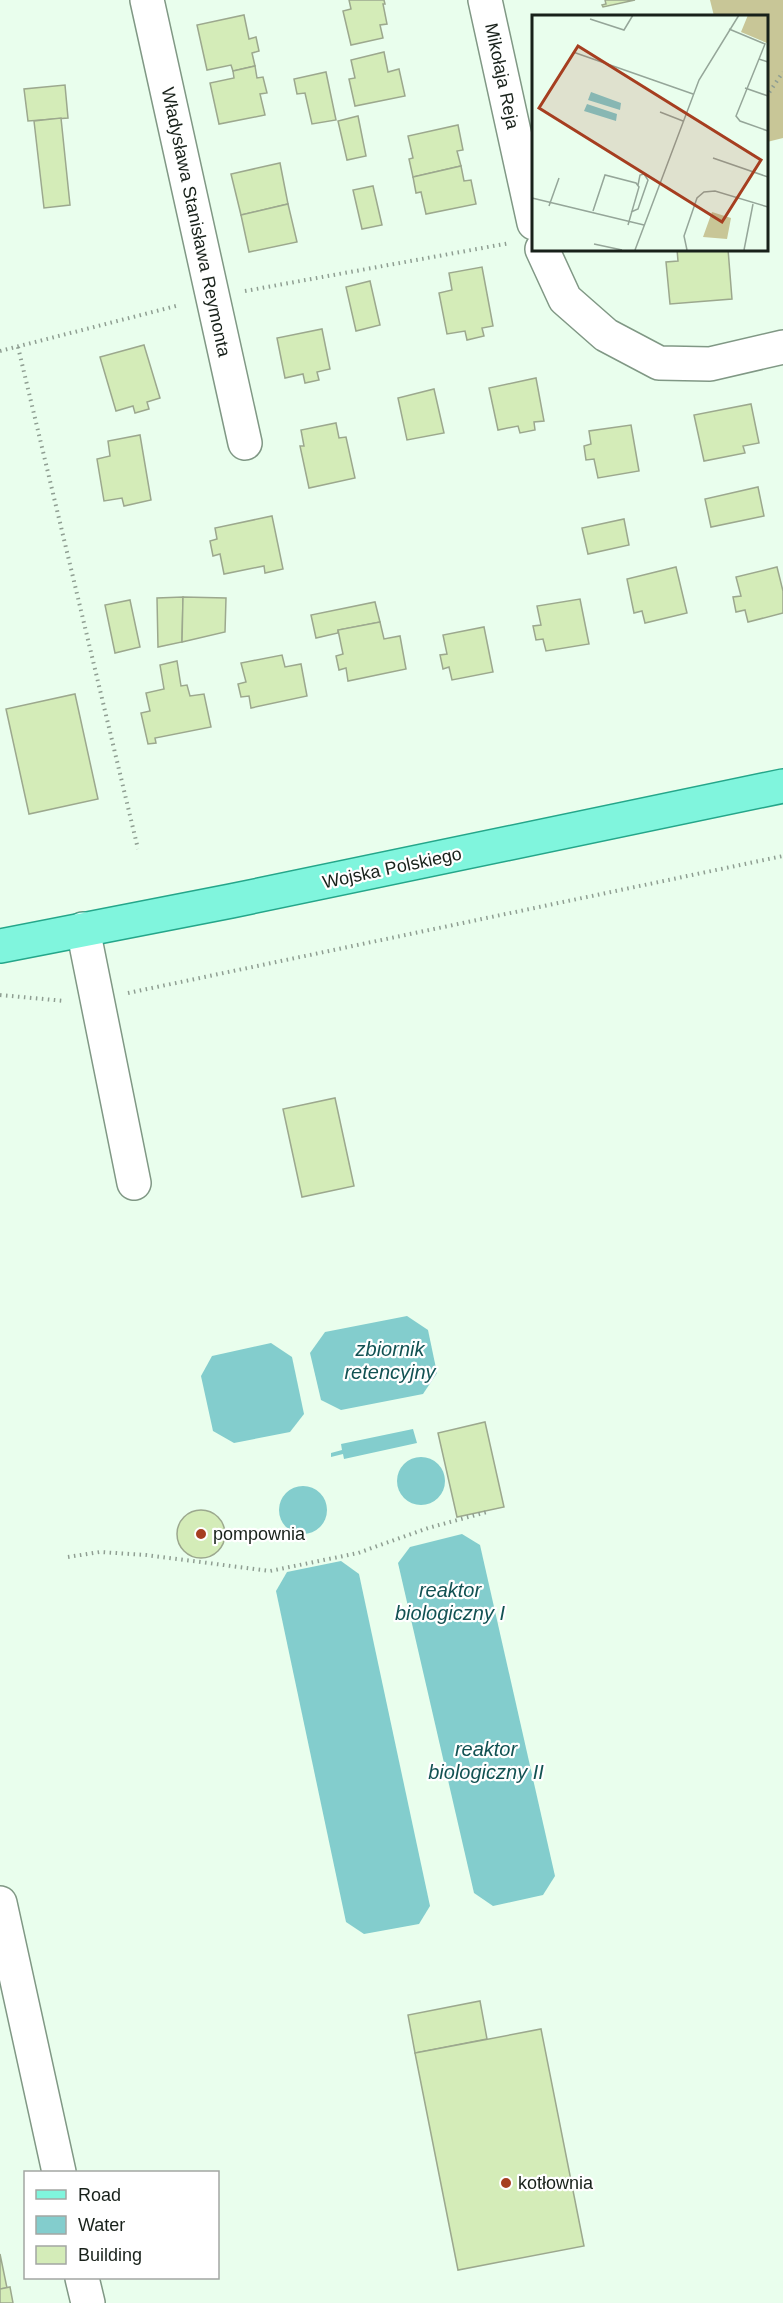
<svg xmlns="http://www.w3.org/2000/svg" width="783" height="2303" viewBox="0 0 783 2303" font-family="Arial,sans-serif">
	<rect width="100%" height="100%" fill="#e9feed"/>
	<polygon fill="#c8c697" points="710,0 783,0 783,138 767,142 766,16 714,16"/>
	<g fill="#83cdcd">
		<polygon points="407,1316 428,1330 437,1373 423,1394 341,1410 321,1400 310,1353 325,1332"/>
		<polygon points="271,1343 292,1357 304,1414 290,1432 234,1443 213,1431 201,1376 212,1356"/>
		<polygon points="413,1429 417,1443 344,1459 343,1454 331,1457 331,1453 342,1450 341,1444"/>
		<circle cx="421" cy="1481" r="24"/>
		<circle cx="303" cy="1510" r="24"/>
		<polygon points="462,1534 480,1545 555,1876 543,1895 493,1906 474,1893 398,1563 410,1547"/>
		<polygon points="341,1561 359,1574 430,1906 419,1924 364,1934 346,1922 276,1591 287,1572"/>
	</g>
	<g fill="#d4ecb8" stroke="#9ca88e" stroke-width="1.5">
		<polygon points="349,0 384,0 385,4 383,4 387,24 380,25 383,38 351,45 343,11 351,9"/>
		<polygon points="605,0 635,0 603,7 602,5 606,4"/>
		<polygon points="244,15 249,39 256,37 259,51 252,53 255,66 233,71 231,65 207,70 197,25"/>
		<polygon points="384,52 388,72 399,69 405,96 355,106 349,79 355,78 351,60"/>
		<polygon points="255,66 257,78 263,77 267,93 260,94 265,115 219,124 210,83 234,78 233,71"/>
		<polygon points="326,72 336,120 312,124 305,93 297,94 294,79"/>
		<polygon points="65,85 68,118 28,121 24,89"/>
		<polygon points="358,116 366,156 347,160 338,121"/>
		<polygon points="61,118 70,205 44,208 34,121"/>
		<polygon points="458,125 463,150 457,151 461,166 413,177 409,159 413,158 408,136"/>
		<polygon points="280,163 288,204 241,215 231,174"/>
		<polygon points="461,166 464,181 471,180 476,204 426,214 421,192 416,193 413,177"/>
		<polygon points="373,186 382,225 362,229 353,190"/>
		<polygon points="288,204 297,242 249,252 241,215"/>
		<polygon points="677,249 728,249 732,299 670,304 666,262 678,261"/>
		<polygon points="482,267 493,326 482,328 484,336 467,340 465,331 447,334 439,293 452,290 449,273"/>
		<polygon points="370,281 380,325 356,331 346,287"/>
		<polygon points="322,329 330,369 317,372 319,380 305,383 303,374 285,378 277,338"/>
		<polygon points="144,345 160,398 147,402 149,409 135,413 133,406 116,411 100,357"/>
		<polygon points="536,378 544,421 534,422 535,430 520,433 518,426 498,430 489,388"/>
		<polygon points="434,389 444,433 407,440 398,398"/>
		<polygon points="751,404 759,443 743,446 745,453 704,461 694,415"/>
		<polygon points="336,423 339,438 346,437 355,478 309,488 300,446 304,446 301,430"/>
		<polygon points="631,425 639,471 598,478 594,459 586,460 584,446 591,444 589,431"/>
		<polygon points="140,435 151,500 124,506 122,498 104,501 97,459 110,456 108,441"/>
		<polygon points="758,487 764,516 711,527 705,499"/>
		<polygon points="272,516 283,569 265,573 264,566 224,574 220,554 213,556 210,541 217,539 215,528"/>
		<polygon points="624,519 629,545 588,554 582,528"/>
		<polygon points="676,567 687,613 645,623 642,611 634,613 627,579"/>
		<polygon points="777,567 783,591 783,613 748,622 745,610 736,612 733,597 741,596 736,577"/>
		<polygon points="183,597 182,642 158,647 157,598"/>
		<polygon points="183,597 226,598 225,632 182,642"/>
		<polygon points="580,599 589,644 546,651 543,639 536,640 533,626 541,625 537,606"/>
		<polygon points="130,600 140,647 115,653 105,605"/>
		<polygon points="375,602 380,622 338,630 338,633 316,638 311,615"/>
		<polygon points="380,622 384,639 400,636 406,669 348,681 346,668 339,670 336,656 343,654 338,630"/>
		<polygon points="484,627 493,672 452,680 449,667 443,669 440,655 447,654 443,635"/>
		<polygon points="282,655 285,667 301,664 307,696 251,708 249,696 241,697 238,684 246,682 241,663"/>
		<polygon points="177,661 181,686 187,685 190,696 204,694 211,727 155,738 156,743 148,744 141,713 150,711 146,693 164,689 160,665"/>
		<polygon points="75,694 98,799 29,814 6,709"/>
		<polygon points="335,1098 354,1186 302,1197 283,1109"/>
		<polygon points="485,1422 504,1507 457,1517 438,1433"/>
		<circle cx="201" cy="1534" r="24"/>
		<polygon points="480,2001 487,2039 415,2053 408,2015"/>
		<polygon points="541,2029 584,2246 458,2270 415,2053"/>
		<polygon points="0,2254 7,2288 0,2289"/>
		<polygon points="10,2287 13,2303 0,2303 0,2289"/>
	</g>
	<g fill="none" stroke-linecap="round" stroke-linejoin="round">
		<g stroke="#809885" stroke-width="36">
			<g id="minor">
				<polyline points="147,0 245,443"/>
				<polyline points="485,0 534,223"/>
				<polyline points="542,249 565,299 606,335 659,363 710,364 783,347"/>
				<polyline points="83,929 134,1183"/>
				<polyline points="0,1903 59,2172"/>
				<polyline points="82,2278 88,2303"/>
			</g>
		</g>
		<g stroke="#25a68a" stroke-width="36">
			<polyline id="major" points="0,946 231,901 783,786"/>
		</g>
		<g stroke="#8f9e92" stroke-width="4" stroke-dasharray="1.5 4.5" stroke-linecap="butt">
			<polyline points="766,97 783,72"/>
			<polyline points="245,291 510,243"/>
			<polyline points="18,347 138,849"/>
			<polyline points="0,351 180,305"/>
			<polyline points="128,993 783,856"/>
			<polyline points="0,995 65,1001"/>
			<polyline points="68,1557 100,1552 146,1555 270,1571 358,1553 428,1528 487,1512"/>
		</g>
		<use href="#minor" stroke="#fff" stroke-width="33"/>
		<use href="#major" stroke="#80f5dd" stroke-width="33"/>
	</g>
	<g fill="#a63e20" stroke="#fff" stroke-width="2">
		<circle cx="201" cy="1534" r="6"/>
		<circle cx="506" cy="2183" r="6"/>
	</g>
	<g text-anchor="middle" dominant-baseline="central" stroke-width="4.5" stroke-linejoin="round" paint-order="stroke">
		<g font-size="18" fill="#18211a" stroke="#fff">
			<text transform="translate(502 76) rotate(78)">Mikołaja Reja</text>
			<text transform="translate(196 222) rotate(78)">Władysława Stanisława Reymonta</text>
			<text transform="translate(392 868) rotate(-12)">Wojska Polskiego</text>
		</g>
		<g font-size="18" fill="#18211a" stroke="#fff" text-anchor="start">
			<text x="213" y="1534">pompownia</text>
			<text x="518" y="2183">kotłownia</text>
		</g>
		<g font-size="20" font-style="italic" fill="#125253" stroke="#fff">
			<text x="390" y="1349">zbiornik<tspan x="390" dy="23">retencyjny</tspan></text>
			<text x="450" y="1590">reaktor<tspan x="450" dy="23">biologiczny I</tspan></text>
			<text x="486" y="1749">reaktor<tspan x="486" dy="23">biologiczny II</tspan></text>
		</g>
	</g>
	<g transform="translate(532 15)">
		<rect width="236" height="236" fill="#e9feed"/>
		<path d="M216 0H235V28L209 17ZM180 197 199 203 195 224 171 222Z" fill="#c8c697"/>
		<path d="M59 77 89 88 88 95 56 85ZM55 89 85 99 84 106 52 96Z" fill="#83cdcd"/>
		<path fill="none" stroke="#95a699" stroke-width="1.5" d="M58 4 92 15 101 0M197 14 233 29 227 44 236 47M41 37 161 79M227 44 204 101 208 106 236 116M213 73 236 81M128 97 151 106M181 143 236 162M0 183 112 210M17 191 27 163M61 196 73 160 104 168 107 172 96 210M99 197 106 194 116 165 112 159 108 160 106 170M62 229 90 235M103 235 167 65 207 0M155 235 152 221 165 183 172 177 183 176 236 192M212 235 221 189"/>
		<path fill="#a63e20" fill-opacity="0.15" stroke="#a63e20" stroke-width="3" d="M46 31 229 145 190 207 7 93Z"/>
		<rect width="236" height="236" fill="none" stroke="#18211a" stroke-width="3"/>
	</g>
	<rect x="24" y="2171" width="195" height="108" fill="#ffffff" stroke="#a3a6a3" stroke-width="1.5"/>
	<rect x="36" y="2190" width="30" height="9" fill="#80f5dd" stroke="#a3a6a3" stroke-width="1.5"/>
	<text x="78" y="2201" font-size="18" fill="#18211a">Road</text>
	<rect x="36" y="2216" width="30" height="18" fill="#83cdcd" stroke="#a3a6a3" stroke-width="1.5"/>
	<text x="78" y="2231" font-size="18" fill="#18211a">Water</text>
	<rect x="36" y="2246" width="30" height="18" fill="#d4ecb8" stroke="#a3a6a3" stroke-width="1.5"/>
	<text x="78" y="2261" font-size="18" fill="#18211a">Building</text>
</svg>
